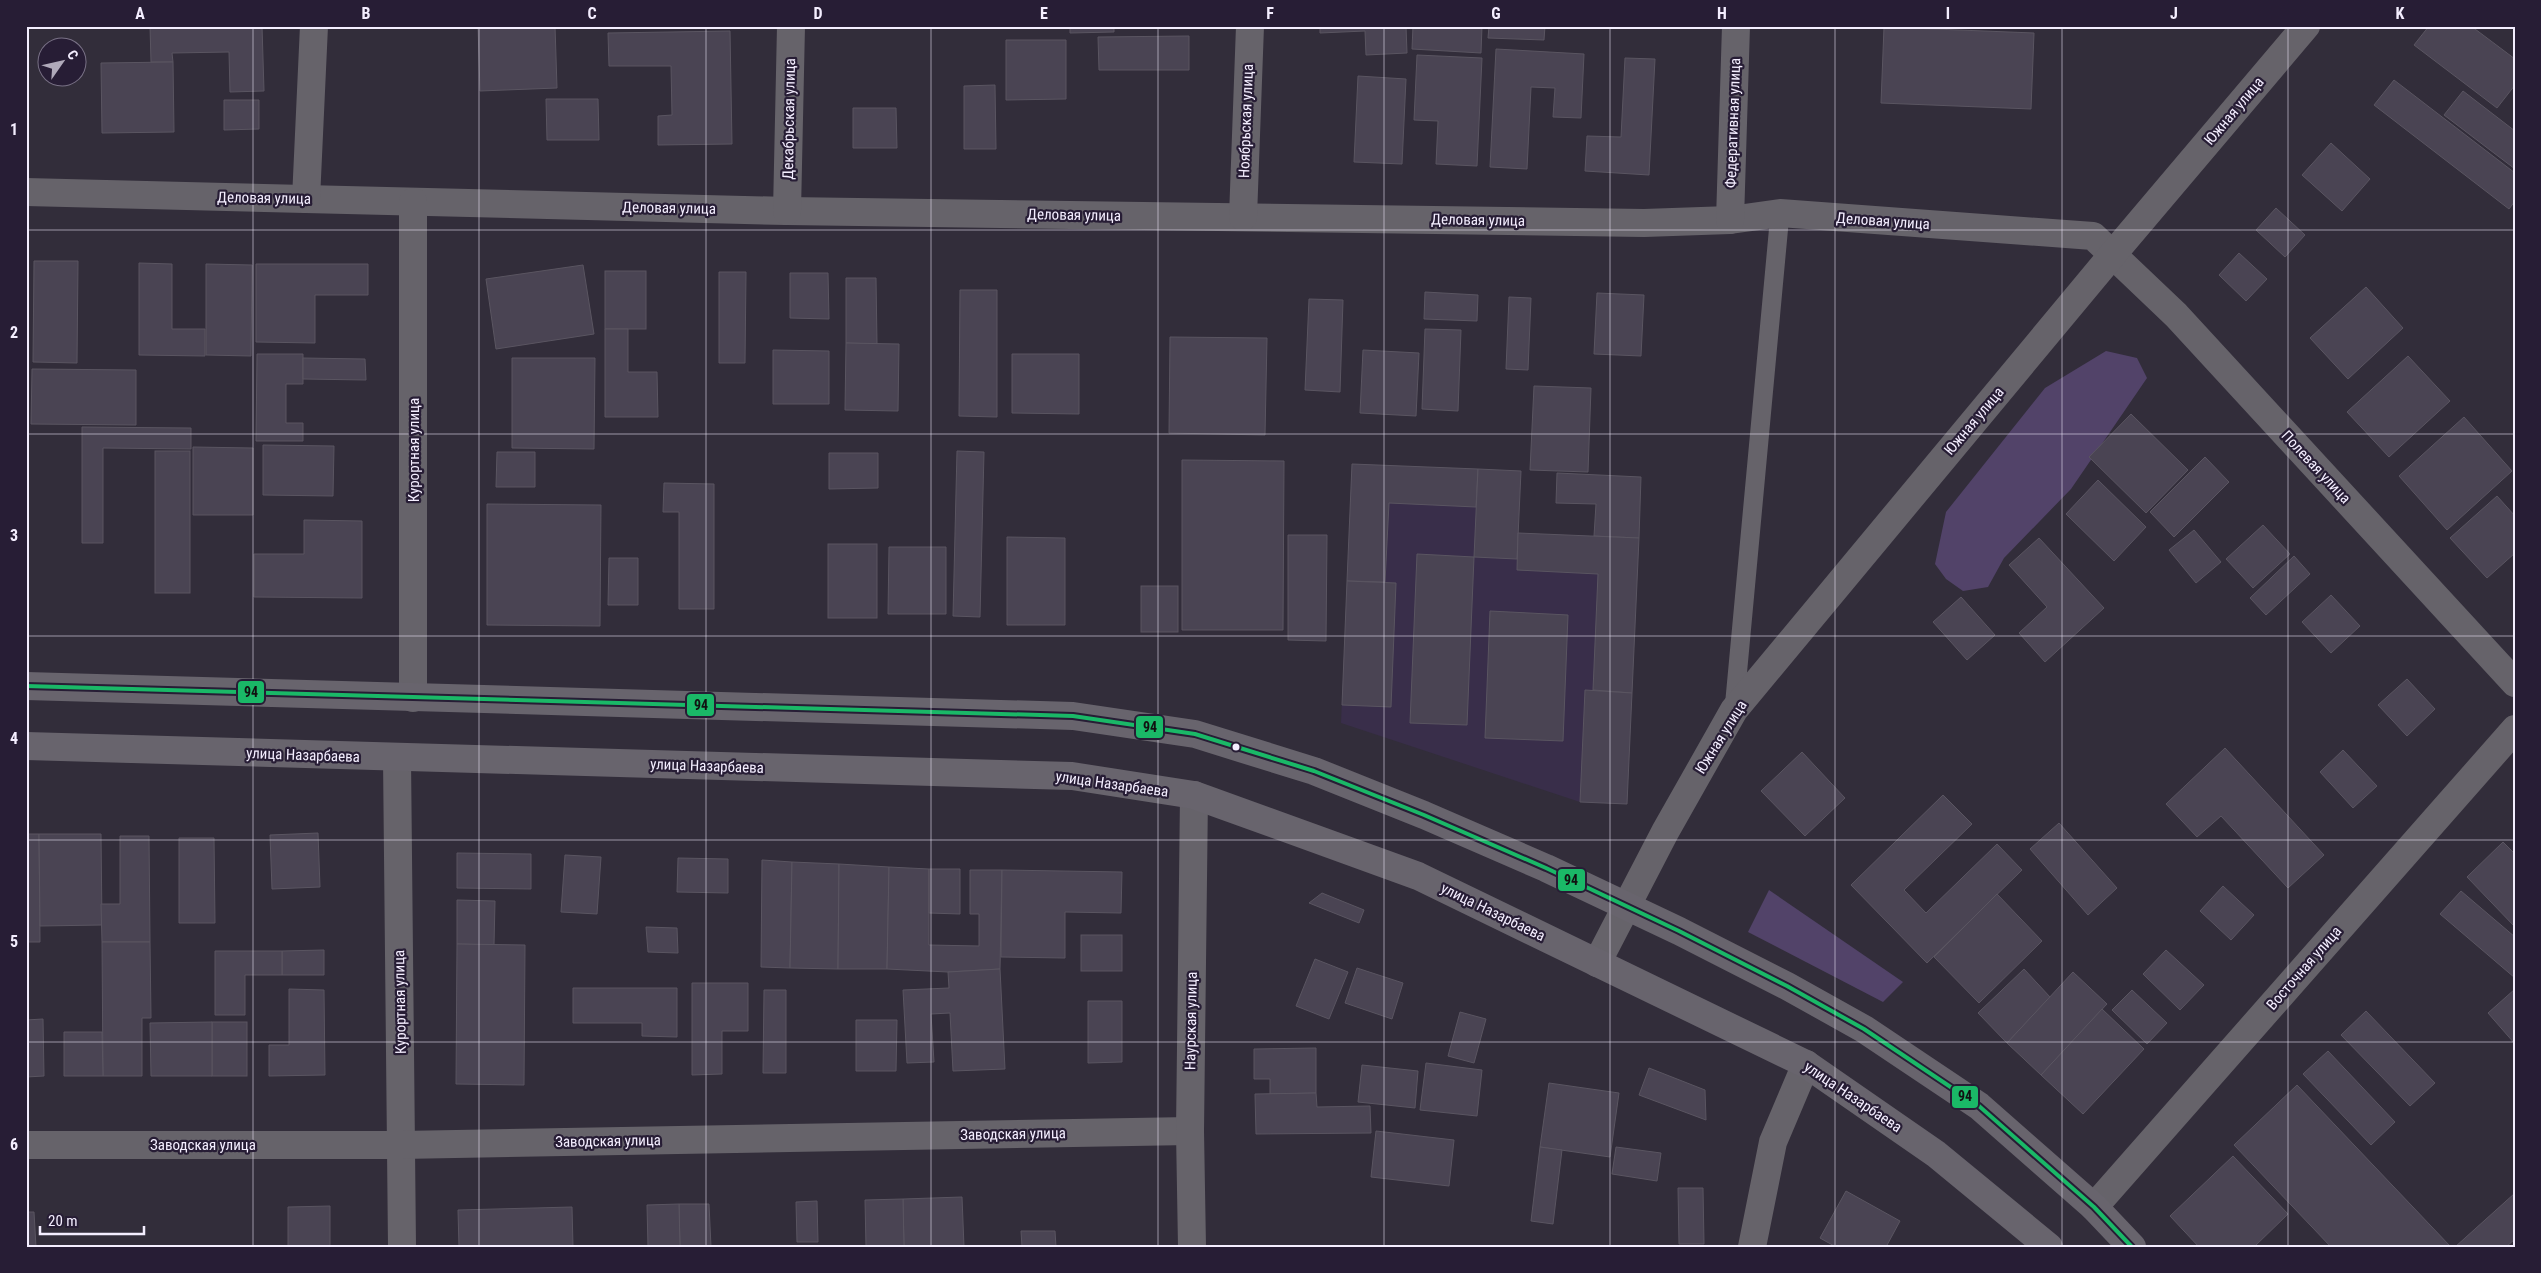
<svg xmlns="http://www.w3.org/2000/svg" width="2541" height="1273" viewBox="0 0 2541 1273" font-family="'Roboto Condensed',sans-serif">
	<rect width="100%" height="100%" fill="#322d3a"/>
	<polygon fill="#392e4a" points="1352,464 1521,471 1518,533 1639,538 1627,804 1580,802 1341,723"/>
	<g fill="#524369">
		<polygon points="2106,351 2137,358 2147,378 2071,489 2004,558 1988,587 1963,591 1946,579 1935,564 1946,512 2045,388"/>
		<polygon points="1769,890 1903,982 1883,1002 1748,932"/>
	</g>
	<g fill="#4a4453" stroke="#5a5561">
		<polygon points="150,26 262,26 264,91 230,92 229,52 172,53 173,62 151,62"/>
		<polygon points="478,26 555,26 557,88 480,91"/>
		<polygon points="1070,26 1114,26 1114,32 1070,33"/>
		<polygon points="1320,26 1406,26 1407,53 1366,55 1365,31 1320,33"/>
		<polygon points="1413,26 1482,26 1481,53 1412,49"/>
		<polygon points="1489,26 1545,26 1544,40 1488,38"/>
		<polygon points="2429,26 2471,26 2515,59 2515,85 2497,108 2414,45"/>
		<polygon points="1884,27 2034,33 2031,109 1881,103"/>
		<polygon points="730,31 732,144 658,145 658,116 672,115 671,66 609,66 608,33"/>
		<polygon points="1189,36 1189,70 1099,70 1098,37"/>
		<polygon points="1006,40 1066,40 1066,99 1006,100"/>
		<polygon points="1496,49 1584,54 1581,118 1553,117 1555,88 1531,87 1527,169 1490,167"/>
		<polygon points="1417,55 1482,58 1477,166 1436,164 1438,121 1414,120"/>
		<polygon points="1625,58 1655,59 1649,175 1585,171 1587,136 1621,137"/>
		<polygon points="173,62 174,132 102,133 101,63"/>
		<polygon points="1358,76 1406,79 1402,164 1354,162"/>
		<polygon points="2394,80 2515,173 2515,201 2509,209 2374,105"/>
		<polygon points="995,85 996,149 964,149 964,86"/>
		<polygon points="2463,91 2515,131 2515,169 2444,115"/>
		<polygon points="546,99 598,99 599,140 547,140"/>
		<polygon points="224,100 259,100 259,129 224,130"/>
		<polygon points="853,108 896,108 897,148 853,148"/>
		<polygon points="2331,143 2370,179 2342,211 2302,175"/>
		<polygon points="2276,208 2305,235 2285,257 2256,230"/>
		<polygon points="2239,253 2267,279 2246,301 2219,275"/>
		<rect x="26" y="259" width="1" height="165"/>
		<polygon points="34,261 78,261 77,363 33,362"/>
		<polygon points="139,263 172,264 172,329 205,329 205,356 139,355"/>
		<polygon points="206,264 252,265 251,356 206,355"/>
		<polygon points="256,264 368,264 368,295 315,295 315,343 256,342"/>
		<polygon points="583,265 594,334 496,349 486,279"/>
		<rect x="605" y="271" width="41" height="58"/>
		<polygon points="719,272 746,272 745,363 719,363"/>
		<polygon points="790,273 828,273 829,319 790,318"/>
		<polygon points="846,278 876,278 877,344 846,343"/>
		<polygon points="2366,287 2403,328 2348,379 2310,338"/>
		<polygon points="960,290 997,290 997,417 959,416"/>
		<polygon points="1425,292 1478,295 1477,321 1424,319"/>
		<polygon points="1597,293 1644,295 1641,356 1594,354"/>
		<polygon points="1509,297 1531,298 1528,370 1506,369"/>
		<polygon points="1309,299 1343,300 1340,392 1305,390"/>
		<polygon points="605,329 628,329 628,372 657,372 658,417 605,417"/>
		<polygon points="1425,329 1461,330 1458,411 1422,409"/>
		<polygon points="1170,337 1267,338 1265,435 1169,433"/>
		<polygon points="846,343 899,344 898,411 845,410"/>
		<polygon points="773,350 829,351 829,404 773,404"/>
		<polygon points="1363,350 1419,353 1416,416 1360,413"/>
		<polygon points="257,354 303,354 303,384 286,384 286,423 303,423 303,441 256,441"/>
		<polygon points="1012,354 1079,354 1079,414 1012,413"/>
		<polygon points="2408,356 2450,401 2389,457 2347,412"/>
		<polygon points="303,358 365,359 366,380 303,379"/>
		<polygon points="512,358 595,358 594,449 512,448"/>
		<polygon points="32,369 136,370 136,425 31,424"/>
		<polygon points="1534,386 1591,388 1588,472 1530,470"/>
		<polygon points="2131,414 2188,470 2146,513 2089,457"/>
		<polygon points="2464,417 2512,471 2447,530 2399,476"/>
		<polygon points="82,427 191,428 191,449 103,448 103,543 82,543"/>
		<polygon points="263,445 334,446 333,496 263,495"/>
		<polygon points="193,447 253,448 253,515 193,515"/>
		<rect x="155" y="451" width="35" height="142"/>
		<polygon points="957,451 984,452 980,617 953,616"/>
		<polygon points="497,452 535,452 535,487 496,487"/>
		<polygon points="829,453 878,453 878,488 829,489"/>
		<polygon points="2205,457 2229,482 2174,537 2150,512"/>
		<polygon points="1182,460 1284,461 1283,630 1182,630"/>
		<polygon points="1352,464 1478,469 1476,507 1389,503 1385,582 1347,581"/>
		<polygon points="1478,469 1521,471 1517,559 1474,557"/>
		<polygon points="1557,473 1641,477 1639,538 1594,536 1596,504 1556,503"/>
		<polygon points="2098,480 2146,527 2114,561 2066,514"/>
		<polygon points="664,483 714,484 714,609 679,609 679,512 663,512"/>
		<polygon points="2497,496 2515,516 2515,553 2487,578 2450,538"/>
		<polygon points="487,504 601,505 600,626 487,625"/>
		<polygon points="304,520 362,521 362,598 254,597 254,554 304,554"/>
		<polygon points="2263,525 2290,554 2253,588 2226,559"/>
		<polygon points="2194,530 2221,562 2196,583 2169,550"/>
		<polygon points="1518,533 1639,538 1632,693 1593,690 1598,574 1517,570"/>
		<polygon points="1288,535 1327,535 1326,641 1288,640"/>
		<polygon points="1007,537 1065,538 1065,625 1007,625"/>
		<polygon points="2039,538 2104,608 2045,662 2019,633 2047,607 2009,565"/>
		<rect x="828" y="544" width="49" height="74"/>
		<polygon points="889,547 946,547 946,614 888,614"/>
		<polygon points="1417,554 1474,557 1467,725 1410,723"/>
		<polygon points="2294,556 2310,574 2266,615 2250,598"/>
		<polygon points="609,558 638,558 638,605 608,605"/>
		<polygon points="1347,581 1396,583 1391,707 1342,705"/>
		<rect x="1141" y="586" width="37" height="46"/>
		<polygon points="2331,595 2360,626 2331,653 2302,622"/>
		<polygon points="1961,597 1995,635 1967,660 1933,622"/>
		<polygon points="1490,611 1568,615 1563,741 1485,738"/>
		<polygon points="2407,679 2435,709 2407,736 2378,705"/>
		<polygon points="1585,690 1632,693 1627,804 1580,802"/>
		<polygon points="2225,748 2324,855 2288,888 2221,816 2197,837 2166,804"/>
		<polygon points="2343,750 2377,786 2353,808 2320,772"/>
		<polygon points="1802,752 1845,798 1805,836 1761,791"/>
		<polygon points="1943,795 1972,824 1904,890 1926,913 1997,844 2022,870 1927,963 1851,885"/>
		<polygon points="2059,823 2117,888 2088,915 2030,849"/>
		<polygon points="318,833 320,887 272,889 270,835"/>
		<polygon points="26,834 39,834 40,942 26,942"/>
		<polygon points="39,834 101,834 102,925 40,926"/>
		<polygon points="120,836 149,836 150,942 102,942 101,904 120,904"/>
		<polygon points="179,838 214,838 215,923 179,923"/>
		<polygon points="2503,842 2515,854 2515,927 2467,877"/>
		<polygon points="457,853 531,854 531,889 457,888"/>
		<polygon points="565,855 601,857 597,914 561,912"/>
		<polygon points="678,858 728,859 728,893 677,892"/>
		<polygon points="762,860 792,862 790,968 761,967"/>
		<polygon points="792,862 839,864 838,969 790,968"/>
		<polygon points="839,864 889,867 887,969 838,969"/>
		<polygon points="889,867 929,869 929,945 979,946 979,914 970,914 970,870 1002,870 1000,969 948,972 887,969"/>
		<polygon points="929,869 960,869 960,914 929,913"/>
		<polygon points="1002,870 1122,872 1121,913 1065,912 1065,958 1001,957"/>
		<polygon points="2223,886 2254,915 2231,940 2200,911"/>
		<polygon points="2461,891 2515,937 2515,978 2440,914"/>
		<polygon points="1322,893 1364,910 1359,923 1309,903"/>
		<polygon points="1997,894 2042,941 1979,1003 1934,957"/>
		<polygon points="457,900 495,901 494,945 457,944"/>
		<polygon points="646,927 677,928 678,953 648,952"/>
		<rect x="1081" y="935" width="41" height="36"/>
		<polygon points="102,942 150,942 151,1018 142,1018 142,1076 103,1076"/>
		<polygon points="457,944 525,945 524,1085 456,1084"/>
		<polygon points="324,950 324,975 282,975 282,951"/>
		<polygon points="2166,950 2204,985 2180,1010 2143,974"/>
		<polygon points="215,951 282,951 282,975 245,975 245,1015 215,1015"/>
		<polygon points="1315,959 1348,972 1329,1019 1296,1006"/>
		<polygon points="1357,968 1403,983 1392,1019 1345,1003"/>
		<polygon points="1000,969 1005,1069 953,1071 950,1013 931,1014 934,1062 907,1063 903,990 949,988 948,972"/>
		<polygon points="2024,969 2050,997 2007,1043 1978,1013"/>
		<polygon points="2073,972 2107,1004 2041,1075 2007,1043"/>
		<polygon points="692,983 748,983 748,1031 722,1031 722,1074 692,1075"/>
		<polygon points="573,988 677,988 677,1037 642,1036 642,1023 573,1023"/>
		<polygon points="289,989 324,990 325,1075 269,1076 269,1045 289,1045"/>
		<polygon points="2515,989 2515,1044 2488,1013"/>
		<polygon points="764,990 786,990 786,1073 763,1073"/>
		<polygon points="2132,990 2167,1023 2147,1044 2112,1010"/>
		<polygon points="1088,1001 1122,1001 1122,1062 1088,1063"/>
		<polygon points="2102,1009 2144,1049 2083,1114 2041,1075"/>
		<polygon points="2366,1011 2435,1083 2410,1106 2341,1035"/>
		<polygon points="1460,1012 1486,1019 1474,1063 1448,1056"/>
		<polygon points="43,1019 44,1076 26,1077 26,1020"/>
		<polygon points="856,1020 897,1020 896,1071 856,1071"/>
		<rect x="212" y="1022" width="35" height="54"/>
		<polygon points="212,1022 212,1076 151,1076 150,1023"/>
		<polygon points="64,1032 102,1032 103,1076 64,1076"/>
		<polygon points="1316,1048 1316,1093 1270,1094 1270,1079 1254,1079 1254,1049"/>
		<polygon points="2328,1051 2395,1122 2371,1145 2303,1074"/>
		<polygon points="1426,1063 1482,1070 1477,1116 1420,1110"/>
		<polygon points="1362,1065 1418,1071 1415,1108 1358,1102"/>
		<polygon points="1649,1068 1705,1090 1706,1120 1639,1095"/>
		<polygon points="1549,1083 1619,1093 1610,1157 1540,1147"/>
		<polygon points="2297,1085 2450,1246 2450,1247 2331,1247 2234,1145"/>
		<polygon points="1316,1093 1317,1107 1370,1106 1371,1133 1256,1134 1255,1094"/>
		<polygon points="1376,1131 1454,1140 1449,1186 1371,1177"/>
		<polygon points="1540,1147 1562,1150 1553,1224 1531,1221"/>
		<polygon points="1616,1147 1661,1153 1657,1181 1612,1174"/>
		<polygon points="2233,1156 2288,1214 2254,1247 2199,1247 2170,1216"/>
		<polygon points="1678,1188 1703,1188 1704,1244 1679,1244"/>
		<polygon points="1846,1191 1900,1221 1886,1247 1836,1247 1820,1238"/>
		<polygon points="2515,1193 2515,1239 2506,1247 2455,1247"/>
		<polygon points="962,1197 964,1247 904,1247 903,1199"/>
		<polygon points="903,1199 904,1247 866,1247 865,1200"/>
		<polygon points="817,1201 818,1242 797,1242 796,1202"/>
		<polygon points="679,1204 709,1204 711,1247 680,1247"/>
		<polygon points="679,1204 680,1247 648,1247 647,1205"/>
		<polygon points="330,1206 330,1247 288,1247 288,1207"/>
		<polygon points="572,1207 573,1247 459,1247 458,1210"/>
		<polygon points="26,1212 34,1212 36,1247 26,1247"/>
		<polygon points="1021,1231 1055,1231 1056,1247 1022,1247"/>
	</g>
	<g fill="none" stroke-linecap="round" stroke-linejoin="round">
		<polyline stroke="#66636a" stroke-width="19" points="1734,710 1780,213"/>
		<g stroke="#66636a" stroke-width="28">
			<polyline points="26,192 787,211 1644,223 1730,220 1780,213 2093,236 2176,315 2515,683"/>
			<polyline points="306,199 314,26"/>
			<polyline points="413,202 413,698"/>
			<polyline points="787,211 791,26"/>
			<polyline points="1243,217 1250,26"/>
			<polyline points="1730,220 1736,26"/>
			<polyline points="397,758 402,1247"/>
			<polyline points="1597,963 1665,832 1734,710 2113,254 2306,26"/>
			<polyline points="26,1145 401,1145 1190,1131"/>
			<polyline points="2094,1207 2515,729"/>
			<polyline points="1192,1247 1190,1131 1194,795"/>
			<polyline points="1752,1247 1773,1142 1806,1064"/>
		</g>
		<g stroke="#68646d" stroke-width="28">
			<polyline points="26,686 1073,716 1195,734 1314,771 1424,815 1546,868 1679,931 1787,986 1864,1029 1979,1106 2094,1207 2132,1247"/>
			<polyline points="26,746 1072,776 1194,795 1418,876 1806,1064 1936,1154 2049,1247"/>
		</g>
		<g stroke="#271d35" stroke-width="8">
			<polyline id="bus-1" points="26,686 1073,716 1195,734 1314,771 1424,815 1546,868 1679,931 1787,986 1864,1029 1979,1106 2094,1207 2132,1247"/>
		</g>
		<use href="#bus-1" stroke="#1ab867" stroke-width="4"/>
	</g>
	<path fill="none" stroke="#f4eeff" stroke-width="1" stroke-opacity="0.55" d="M253 26V1247M479 26V1247M706 26V1247M931 26V1247M1158 26V1247M1384 26V1247M1610 26V1247M1835 26V1247M2062 26V1247M2288 26V1247M26 230H2515M26 434H2515M26 636H2515M26 840H2515M26 1042H2515"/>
	<circle fill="#f4eeff" stroke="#271d35" stroke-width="2" cx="1236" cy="747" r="4.5"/>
	<g text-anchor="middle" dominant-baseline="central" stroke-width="4.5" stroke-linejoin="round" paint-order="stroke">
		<g font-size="15" fill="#f4eeff" stroke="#271d35">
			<text transform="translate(2234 111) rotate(-50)">Южная улица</text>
			<text transform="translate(789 119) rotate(-89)">Декабрьская улица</text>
			<text transform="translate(1246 121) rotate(-88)">Ноябрьская улица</text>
			<text transform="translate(1733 123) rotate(-88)">Федеративная улица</text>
			<text transform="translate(264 198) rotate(1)">Деловая улица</text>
			<text transform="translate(669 208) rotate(1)">Деловая улица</text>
			<text transform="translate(1074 215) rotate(1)">Деловая улица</text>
			<text transform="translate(1478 220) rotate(1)">Деловая улица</text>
			<text transform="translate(1883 221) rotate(4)">Деловая улица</text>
			<text transform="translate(1974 421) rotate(-50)">Южная улица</text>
			<text transform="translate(414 450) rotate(-90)">Курортная улица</text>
			<text transform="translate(2316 467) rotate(47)">Полевая улица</text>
			<text transform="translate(1721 737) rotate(-58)">Южная улица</text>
			<text transform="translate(303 755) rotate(2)">улица Назарбаева</text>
			<text transform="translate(707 766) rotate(2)">улица Назарбаева</text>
			<text transform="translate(1112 784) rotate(8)">улица Назарбаева</text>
			<text transform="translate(1493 912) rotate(26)">улица Назарбаева</text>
			<text transform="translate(2304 968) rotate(-49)">Восточная улица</text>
			<text transform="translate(400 1002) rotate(-91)">Курортная улица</text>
			<text transform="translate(1191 1021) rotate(-89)">Наурская улица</text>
			<text transform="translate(1853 1097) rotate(34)">улица Назарбаева</text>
			<text transform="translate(1013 1134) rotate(-1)">Заводская улица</text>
			<text transform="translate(608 1141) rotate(-1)">Заводская улица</text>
			<text x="203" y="1145">Заводская улица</text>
		</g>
	</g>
	<g stroke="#271d35" stroke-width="2">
		<rect x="237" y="680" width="28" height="24" rx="5" fill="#1ab867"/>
		<rect x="686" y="693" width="29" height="24" rx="5" fill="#1ab867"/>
		<rect x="1135" y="715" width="29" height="24" rx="5" fill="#1ab867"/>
		<rect x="1557" y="868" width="29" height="24" rx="5" fill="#1ab867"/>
		<rect x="1951" y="1085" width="28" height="24" rx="5" fill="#1ab867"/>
	</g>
	<g font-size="14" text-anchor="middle" font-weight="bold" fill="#111">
		<text x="251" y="697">94</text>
		<text x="701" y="710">94</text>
		<text x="1150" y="732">94</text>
		<text x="1571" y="885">94</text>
		<text x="1965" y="1101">94</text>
	</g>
	<rect width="2541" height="1273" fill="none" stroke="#271d35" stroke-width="55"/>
	<g transform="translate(62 62) rotate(56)"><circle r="24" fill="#271d35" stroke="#797186"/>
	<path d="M0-4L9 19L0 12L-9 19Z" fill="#b0aaba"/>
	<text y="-8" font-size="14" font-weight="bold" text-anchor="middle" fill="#f4eeff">С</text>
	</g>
	<path d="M40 1226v8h104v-8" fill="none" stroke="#f4eeff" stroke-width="2.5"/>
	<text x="48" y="1226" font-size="15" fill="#f4eeff" stroke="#271d35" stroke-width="4" paint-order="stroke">20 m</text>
	<rect x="28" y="28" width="2486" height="1218" fill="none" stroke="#f4eeff" stroke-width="2"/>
	<g font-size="16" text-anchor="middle" font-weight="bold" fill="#f4eeff">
		<text x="140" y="19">A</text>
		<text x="366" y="19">B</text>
		<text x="592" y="19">C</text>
		<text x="818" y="19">D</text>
		<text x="1044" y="19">E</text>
		<text x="1270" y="19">F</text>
		<text x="1496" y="19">G</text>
		<text x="1722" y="19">H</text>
		<text x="1948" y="19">I</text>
		<text x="2174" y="19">J</text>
		<text x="2400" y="19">K</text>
		<text x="14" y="135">1</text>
		<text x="14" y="338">2</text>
		<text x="14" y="541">3</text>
		<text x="14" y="744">4</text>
		<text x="14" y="947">5</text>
		<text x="14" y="1150">6</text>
	</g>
</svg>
